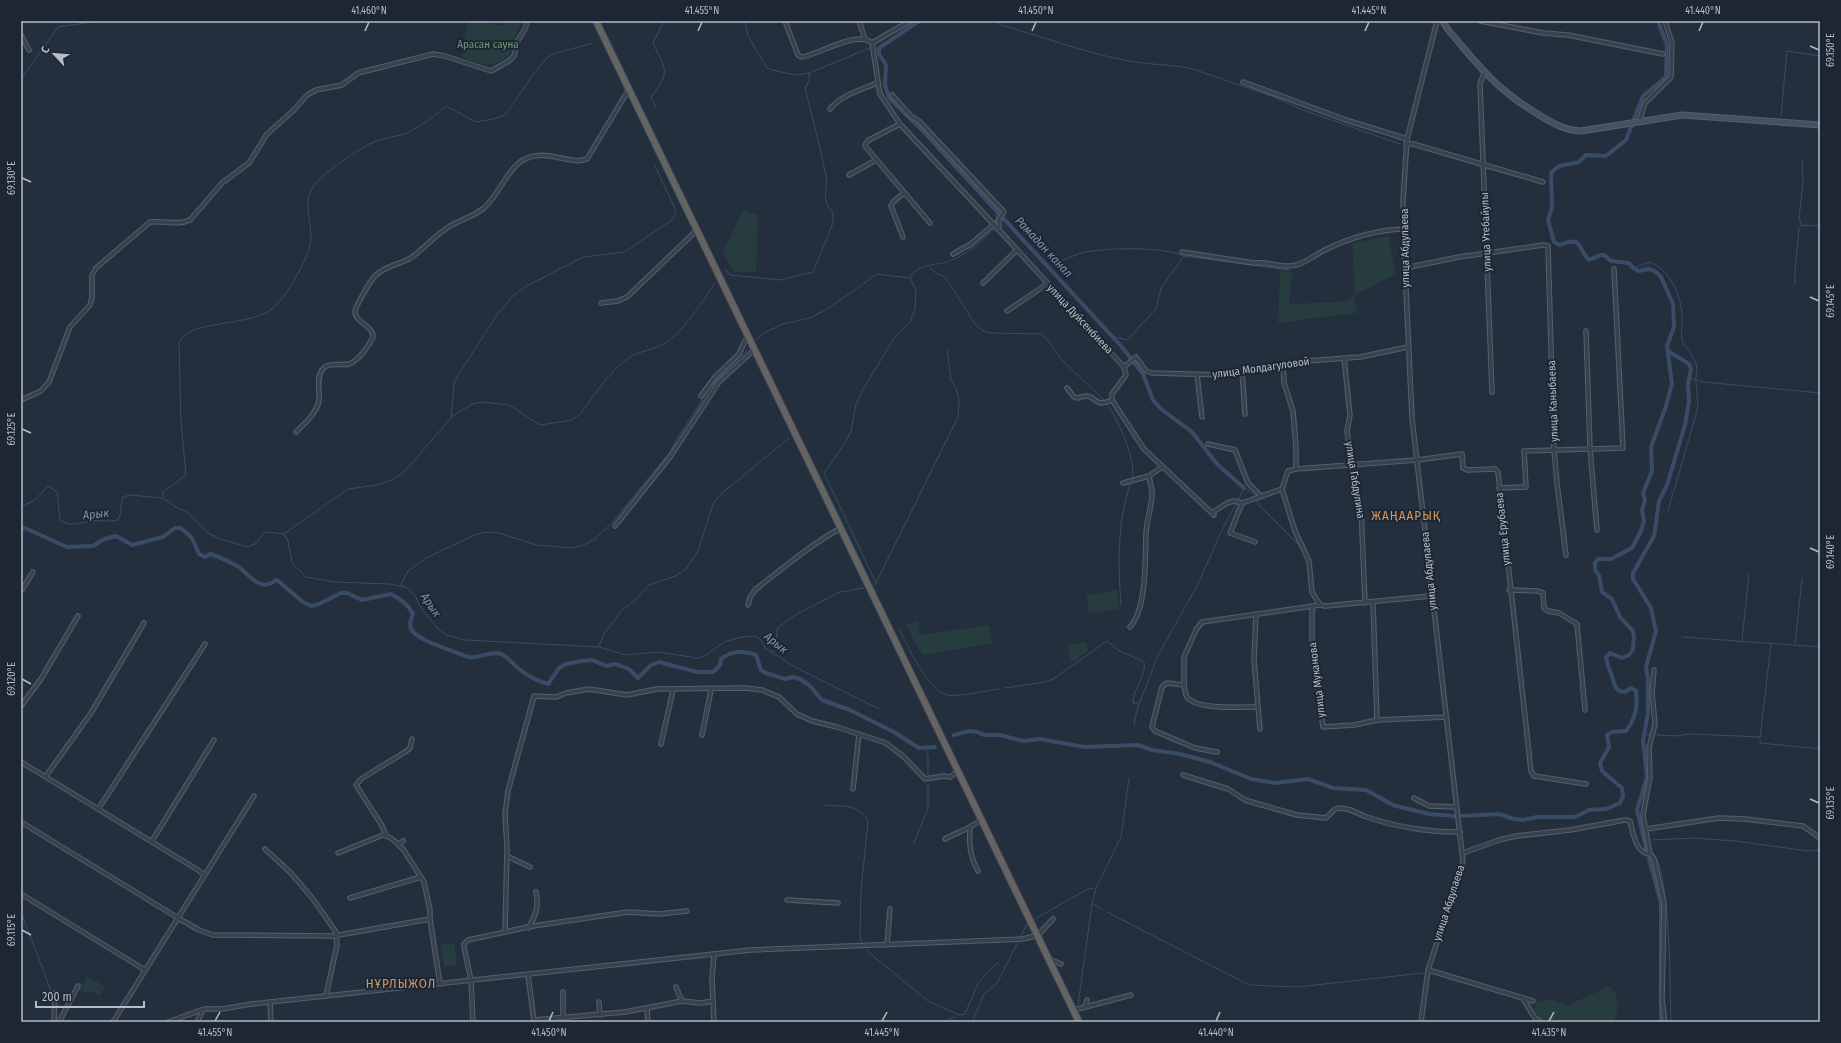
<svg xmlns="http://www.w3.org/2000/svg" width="1841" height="1043" viewBox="0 0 1841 1043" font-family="'Fira Sans Condensed',sans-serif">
	<rect width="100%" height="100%" fill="#242f3e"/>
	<g fill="#263c3f">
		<path d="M468 21H491L495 25H502L506 21H522L513 41 511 53C494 71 483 65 462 57Z"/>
		<polygon points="743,210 758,215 756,272 734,272 723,252"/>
		<polygon points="1389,236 1395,274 1355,295 1356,313 1278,323 1280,271 1292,272 1289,304 1342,302 1355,295 1352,243"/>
		<polygon points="1117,590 1119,609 1089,613 1086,595"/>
		<polygon points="918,621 921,635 989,625 992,643 924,655 918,648 906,624"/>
		<polygon points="1086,642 1088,651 1071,663 1067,645"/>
		<polygon points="454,943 457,965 444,967 441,945"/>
		<polygon points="87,976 106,987 100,996 91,991 88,994 80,989"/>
		<path d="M1609 986C1621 995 1619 1010 1613 1022H1550L1539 1019 1534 1011 1537 1002 1551 1000 1571 1007 1573 1003Z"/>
	</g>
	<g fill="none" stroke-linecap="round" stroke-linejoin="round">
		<g stroke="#394c67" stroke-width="1">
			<polyline points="745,21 748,36 767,68 776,71 797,75 809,73 867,49 879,48"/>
			<path d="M995 21 1001 25C1041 36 1082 52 1124 60 1147 65 1170 64 1193 69L1274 97 1303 110 1400 144"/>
			<polyline points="21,79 58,27 99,21"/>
			<path d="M656 108 651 97C671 71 666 71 653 43L664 21"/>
			<polyline points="1781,117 1787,51 1820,56"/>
			<polyline points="995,223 997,211"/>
			<polyline points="1801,224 1799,218 1803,181 1802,159"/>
			<path d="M1061 261C1069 258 1077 254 1085 252 1110 248 1161 246 1184 256"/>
			<polyline points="930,267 933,271 946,278 975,324 982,330 989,333 1041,334 1047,339 1061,359 1105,401"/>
			<path d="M1633 268 1650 262C1670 271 1680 293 1682 314 1683 322 1680 331 1682 339 1683 347 1690 350 1693 357 1699 367 1696 370 1696 380 1696 391 1699 400 1697 411L1668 511"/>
			<path d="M726 270 730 275 781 280 813 272 833 223V213C819 195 829 193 826 176 820 146 812 117 805 88L809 81V73"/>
			<polyline points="1795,284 1795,270 1799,229 1801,225 1820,226"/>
			<polyline points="1112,336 1127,340 1156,309 1161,288 1184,256 1289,270"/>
			<polyline points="755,341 764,333 783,324 810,318 829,308 877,274 910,278"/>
			<polyline points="1688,378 1704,382 1820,393"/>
			<path d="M1107 404C1117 417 1138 464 1132 479"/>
			<path d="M451 417 472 404 482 402 509 405 540 425 572 420 580 414C594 396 609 372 628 358 639 351 654 350 665 343 681 334 706 298 715 282"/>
			<path d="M163 497V492L186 475 181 423 179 342C190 319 252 327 273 308 287 296 311 255 311 237 311 219 303 203 313 187 321 174 360 148 374 142 385 137 398 137 409 132 423 125 435 116 446 106L476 122 494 119 506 114 532 76 545 60 553 54 593 43"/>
			<polyline points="1238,500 1244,488 1254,494 1259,505 1299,545"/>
			<path d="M21 506 34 501 48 486 57 492 60 520C71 528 81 522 93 521 102 520 109 522 118 520 122 513 120 505 123 497L130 495 163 498 174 506 187 512 208 533 220 539 248 547 255 544 265 532 284 534 288 541 292 563 306 577 334 582 389 584 406 587 415 595 419 605 437 628 447 635 465 640 599 647 625 655 657 652 698 658 705 656 724 642 742 637 755 636 761 640 765 648 793 666 879 709"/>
			<polyline points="284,534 348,489 378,485 392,480 405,471 451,418 454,384 458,375 499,312 512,297 525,287 583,257 625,252 673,219 676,211 655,166"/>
			<path d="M876 583 824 473 845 443 851 431 856 404 862 391 894 338 910 322 915 309 916 290 910 278C917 263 937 266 950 261 966 255 984 240 995 228"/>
			<polyline points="875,585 958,417 959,400 956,388 951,380 947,350"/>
			<polyline points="400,586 408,571 426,558 477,534 488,532 499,533 537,545 571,548 584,545 595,539 610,525 670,452 678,437 712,385 747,350"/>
			<path d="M1121 605C1118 565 1117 520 1131 482"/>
			<path d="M899 629C907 645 929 692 947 695 961 697 984 691 999 689"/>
			<polyline points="1682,637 1820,647"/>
			<polyline points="1742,640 1749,574"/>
			<polyline points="1795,644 1802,579"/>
			<polyline points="599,646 604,634 621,611 634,601 649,585 675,576 686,569 698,551 713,504 722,493 789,438"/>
			<polyline points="772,652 776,649 777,628 797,614 840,592 864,588"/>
			<path d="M1005 688 1045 682 1053 679 1107 641 1118 650 1144 662C1147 675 1133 689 1133 703L1138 704"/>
			<path d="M1134 726C1136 702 1150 683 1155 661L1199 582 1220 534 1237 502"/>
			<polyline points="1644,734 1650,735"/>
			<polyline points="1657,735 1674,736 1692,734 1760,737"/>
			<polyline points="1760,738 1771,644"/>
			<polyline points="1760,741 1760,743 1820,749"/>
			<polyline points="925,748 928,755 928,777"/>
			<path d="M824 805C842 807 859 803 868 821L861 890 860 939 863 944"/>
			<polyline points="1652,840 1694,838 1735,841 1809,851 1820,850"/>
			<polyline points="1644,842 1646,841"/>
			<polyline points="914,843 928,808 928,784"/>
			<path d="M1651 851C1671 862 1670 996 1671 1022"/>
			<polyline points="1093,904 1102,909"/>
			<polyline points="21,912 53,996"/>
			<polyline points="1107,912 1249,985 1298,987 1423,973"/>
			<polyline points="1033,920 1088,889 1095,888"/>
			<polyline points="1020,938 1027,924"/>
			<polyline points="866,950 928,1001 959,1015 965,1014 978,983 997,963 999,964"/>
			<polyline points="1078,1005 1092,904 1096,888 1121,837 1129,778"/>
			<polyline points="944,1022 954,1017"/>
			<polyline points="972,1022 984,994 997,983 1018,942"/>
		</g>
		<g stroke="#394c67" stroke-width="4">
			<polyline points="919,21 879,48 879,54 886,65 885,85 889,98 920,128 1122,347 1143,374 1153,400 1161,409 1192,432 1217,464 1244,488"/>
			<path d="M21 529 25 528 67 547 93 546 104 539 116 536 132 545 163 537 175 528H181L192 538 199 554 205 557 210 554C220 557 230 562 239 567 247 573 257 588 269 584 272 583 274 581 277 580L303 602 311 606 319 604 341 593H347L362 600 391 594C400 599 408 604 413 614 411 619 409 624 411 629 417 641 455 651 468 657 479 659 490 650 501 654 508 657 512 663 518 668 526 675 537 681 548 684L559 668 566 664 582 661 592 660 606 666 615 664 621 666 629 669 638 678 651 665 659 662 697 672H713L720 665 721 659C730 651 745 650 756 655L761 670 766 673 785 679 793 677 800 679 809 685 822 700 850 710 894 732 919 748 935 747"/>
			<polyline points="954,735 969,731 977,732 984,735 1000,735 1023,741 1040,739 1084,747 1138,745 1152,750 1180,754 1210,762 1251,779 1275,783 1308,779 1333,788 1366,790 1393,805 1429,814 1455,816"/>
			<path d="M1461 816 1499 814 1514 819 1523 820 1537 817H1575L1589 810 1606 809 1620 803 1623 796 1622 788 1602 771 1600 763 1609 747 1607 735 1612 732 1626 731C1635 720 1638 705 1636 691L1631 688 1625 692C1614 691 1615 685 1612 676 1609 669 1607 664 1606 657L1610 653 1622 658 1629 655 1633 649 1634 638 1633 631 1620 617 1612 599 1602 592 1599 575 1595 570V563L1598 559H1611L1632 548 1641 531 1644 521 1642 510 1645 500 1643 493 1652 471 1651 447 1665 409 1672 384 1667 346 1674 327 1673 304 1661 277 1656 272 1649 269 1639 271 1633 268 1629 263 1611 261 1604 255H1601L1589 260C1577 248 1583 235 1560 245L1554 242 1548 220 1552 208 1551 173C1560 162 1567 166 1579 162L1586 155 1606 156 1626 140 1643 96 1666 77 1667 45 1658 21"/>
			<polyline points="1647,852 1637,810 1647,777 1643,741 1648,713 1648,679 1646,667 1656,631 1651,608 1633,579 1633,573 1654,536 1659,501 1667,485 1685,425 1689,401 1688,384 1691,369 1689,364 1668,351"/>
			<polyline points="1649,859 1661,903 1661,1022"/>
		</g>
		<g stroke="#565f6c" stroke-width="5.5">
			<g id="minor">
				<path d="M785 21 798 55 802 57C820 54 857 30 872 43L880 94 900 124 999 230 1124 367 1126 375 1112 394V400L1144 449 1214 515"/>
				<polyline points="859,21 865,39"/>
				<polyline points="1480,21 1543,33 1568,35 1663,54"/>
				<polyline points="21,35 29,50"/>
				<polyline points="872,43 910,21"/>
				<polyline points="1484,73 1480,84 1492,392"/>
				<polyline points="1243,82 1346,120 1407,139"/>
				<polyline points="892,95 911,116 919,121 1004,212 999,219 999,230"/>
				<path d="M830 109C841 95 861 90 877 83"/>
				<polyline points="1639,122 1645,103 1671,77 1672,43 1665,21"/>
				<polyline points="900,124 869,140 866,143 865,146 930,223"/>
				<polyline points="1406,144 1413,144 1543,182"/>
				<polyline points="849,175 876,160"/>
				<polyline points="903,237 891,206 893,202 904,193"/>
				<path d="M1182 252 1254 263C1267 261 1284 269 1296 265 1308 262 1314 255 1325 250 1351 237 1375 230 1404 229"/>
				<polyline points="953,254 971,244 994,224"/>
				<polyline points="1405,268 1459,257 1543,245 1548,246 1554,450 1557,483 1566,555"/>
				<polyline points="983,283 1017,250"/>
				<polyline points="601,303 618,301 627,297 697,230"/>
				<polyline points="1007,311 1047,284"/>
				<polyline points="1586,331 1590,449 1597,530"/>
				<polyline points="1344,358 1350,415 1347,431 1352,466 1361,508 1365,603"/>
				<polyline points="1283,364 1284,383 1293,411 1296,447 1296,469"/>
				<polyline points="1124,367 1136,357 1146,371 1152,373 1223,375 1306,361 1360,357 1408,347"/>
				<polyline points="1242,371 1245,414"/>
				<polyline points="1197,375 1202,417"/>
				<path d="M1067 388 1074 397 1078 398C1098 390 1090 410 1112 400"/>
				<polyline points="701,396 715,377 739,354 745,341 749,338"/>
				<path d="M21 400 41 391 49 382 70 327 90 305 92 297V275L96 268 150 222C163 220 177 226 190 220L222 183 249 163 267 134 294 110 307 95 316 90 342 85 358 73 433 54 445 56 491 71 509 61 514 56 518 40 525 29 527 21"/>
				<path d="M296 432C305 423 317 413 319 400 320 390 316 378 322 370 328 361 340 366 349 364 358 361 369 346 373 337 373 325 355 323 355 311 357 304 371 279 376 275 384 267 399 264 409 259 423 250 433 237 447 228 459 220 473 217 484 208 499 195 508 167 525 159 550 148 570 166 587 159L629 89"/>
				<polyline points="1208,444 1235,450 1248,483 1261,496"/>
				<polyline points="1123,483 1149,476 1162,467"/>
				<polyline points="1499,488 1526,487 1524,451 1623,448 1614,269"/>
				<polyline points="1282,489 1288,471 1296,469 1417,460 1462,454 1463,468 1467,470 1495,469 1498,472 1531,771 1534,776 1586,784"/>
				<polyline points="1242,503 1230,533 1255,542"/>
				<polyline points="1212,513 1227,503 1234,501 1242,503 1282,489 1295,531 1309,561 1312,592 1320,605"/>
				<polyline points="615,526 670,457 719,382 755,349"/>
				<polyline points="1509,590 1538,591 1543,593 1544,608 1548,611 1559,613 1577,624 1585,710"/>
				<polyline points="21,591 33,572"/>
				<polyline points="1373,602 1377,720"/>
				<path d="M748 605 750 597 755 590C783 568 810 545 841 528"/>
				<polyline points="1312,606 1312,651 1323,727 1354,725 1377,720 1446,717"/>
				<polyline points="1256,614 1254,660 1260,729"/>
				<path d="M1130 627C1147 609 1145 558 1146 534 1146 520 1153 505 1152 491 1151 486 1150 481 1149 476"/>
				<polyline points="1654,670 1652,693 1655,724 1649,748 1650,777 1643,815 1650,854 1654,859 1664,904 1662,1000 1665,1022"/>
				<polyline points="1184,685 1184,657 1196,630 1202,622 1320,605 1325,606 1431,596"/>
				<polyline points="21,706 41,679 78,616"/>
				<polyline points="702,735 711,690"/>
				<polyline points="661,744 673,690"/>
				<path d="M1217 752 1195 748 1155 731 1152 727 1162 687 1167 683 1184 685C1185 688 1185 694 1187 697 1196 710 1242 707 1257 707"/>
				<polyline points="21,762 198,870 204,875"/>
				<path d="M1183 775 1228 789 1245 800 1255 803 1297 815 1326 818 1335 809C1344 806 1356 812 1364 816 1395 827 1427 832 1460 832"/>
				<polyline points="46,776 91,713 144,623"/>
				<polyline points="853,789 859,734"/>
				<polyline points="1414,798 1429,806 1456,807"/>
				<polyline points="99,808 205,644"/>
				<polyline points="21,822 178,918 199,930 213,935 333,936 430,919"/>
				<path d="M970 829C969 844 970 857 978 871"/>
				<polyline points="1646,829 1719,818 1745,819 1803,826 1820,838"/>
				<polyline points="386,835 381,824 356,785 361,779 405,752 410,748 412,739"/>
				<path d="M945 839C958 832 970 829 982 819"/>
				<polyline points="152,841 214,740"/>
				<polyline points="398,844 403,841"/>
				<polyline points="265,849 291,873 313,899 336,932 337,945 326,996"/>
				<polyline points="338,853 383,835 391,838 403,849 424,882 430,910 430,919 440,984"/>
				<path d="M1463 853 1499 840 1516 836 1570 830 1625 820 1630 821C1633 833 1636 854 1650 854"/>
				<polyline points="507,856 530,867"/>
				<polyline points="21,894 145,970"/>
				<polyline points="350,898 421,877"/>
				<polyline points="787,900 838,903"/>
				<path d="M528 928C536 916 539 906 536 892"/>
				<polyline points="505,932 507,848 505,814 508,791 534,696 556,697 566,693 589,689 627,695 657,689 745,688 762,690 779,697 797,714 812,721 837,727 886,743 904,757 925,779 944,776 950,777 958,771"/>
				<polyline points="887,945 890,909"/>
				<polyline points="1049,959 1061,964"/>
				<polyline points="1428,970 1533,1001"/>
				<polyline points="528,975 534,1021"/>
				<polyline points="676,987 682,1001"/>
				<polyline points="563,992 563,1018"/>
				<polyline points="1523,999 1535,1018 1540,1022"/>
				<polyline points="270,1002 271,1022"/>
				<polyline points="599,1002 600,1015"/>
				<polyline points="1085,1006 1087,1000"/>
				<polyline points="647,1009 648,1022"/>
				<polyline points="1074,1010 1131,995"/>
				<polyline points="534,1020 625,1012 682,1001 701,1003 713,1001"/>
				<polyline points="54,1022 55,993"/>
				<polyline points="59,1022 78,986"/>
				<polyline points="113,1022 254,796"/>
				<polyline points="168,1022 204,1009 222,1009 251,1004 751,950 1023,939 1038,935 1053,919"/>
				<polyline points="197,1022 203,1010"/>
				<polyline points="473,1022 471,980 464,947 464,944 468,940 533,926 628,912 659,914 687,911"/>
				<polyline points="714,1022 712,979 714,954"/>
				<polyline points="1421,1022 1428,970 1463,862 1412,418 1405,268 1403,201 1407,139 1437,21"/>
			</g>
		</g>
		<g stroke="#565f6c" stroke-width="7">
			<path id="secondary" d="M1443 21C1446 30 1456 38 1461 45 1486 75 1503 93 1536 113 1551 122 1563 130 1581 131L1682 115 1820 125"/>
		</g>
		<g stroke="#434c59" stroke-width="8">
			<polyline id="trunk" points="596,21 1079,1022"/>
		</g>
		<use href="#minor" stroke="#38414e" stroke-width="3.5"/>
		<use href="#secondary" stroke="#465061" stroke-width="5"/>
		<use href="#trunk" stroke="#656462" stroke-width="6"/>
	</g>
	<path fill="none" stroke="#b4bcc9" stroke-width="1.5" d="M365 31 369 22M698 31 702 22M1032 31 1036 22M1365 31 1369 22M1699 31 1703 22M1810 46 1819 50M22 178 31 182M1810 297 1819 301M22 429 31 433M1810 548 1819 552M22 679 31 684M1810 799 1819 803M22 930 31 935M215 1021 220 1012M549 1021 553 1012M882 1021 887 1012M1216 1021 1220 1012M1549 1021 1554 1012"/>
	<g text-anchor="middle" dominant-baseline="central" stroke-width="4" stroke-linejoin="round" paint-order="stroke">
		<g font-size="11" fill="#6b9a76" stroke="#1d2633">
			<text x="488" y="44">Арасан сауна</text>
		</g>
		<g font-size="11" fill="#b4bcc9" stroke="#1d2633">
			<text transform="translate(1486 232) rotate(-92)">улица Утебайулы</text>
			<text transform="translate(1405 248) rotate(-91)">улица Абдулаева</text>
			<text transform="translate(1080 319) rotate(47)">улица Дуйсенбиева</text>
			<text transform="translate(1261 368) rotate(-8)">улица Молдагуловой</text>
			<text transform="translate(1553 401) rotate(-92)">улица Каныбаева</text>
			<text transform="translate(1355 480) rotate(81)">улица Габдулина</text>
			<text transform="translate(1503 529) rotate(-96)">улица Ерубаева</text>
			<text transform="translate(1429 571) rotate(-96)">улица Абдулаева</text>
			<text transform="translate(1317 680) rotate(-97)">улица Муканова</text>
			<text transform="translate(1449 903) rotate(-72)">улица Абдулаева</text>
		</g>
		<g font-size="12" font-style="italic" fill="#7c92b1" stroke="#1d2633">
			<text transform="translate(1044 247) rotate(47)">Рамадан канал</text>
			<text transform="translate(96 514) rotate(-6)">Арык</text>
			<text transform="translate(431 605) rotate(56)">Арык</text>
			<text transform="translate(776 643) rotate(39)">Арык</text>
		</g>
		<g font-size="13" letter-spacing="1" fill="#d59563" stroke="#1d2633">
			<text x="1406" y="515">ЖАҢААРЫҚ</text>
			<text x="401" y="983">НҰРЛЫЖОЛ</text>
		</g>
	</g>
	<rect width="1841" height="1043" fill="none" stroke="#1d2633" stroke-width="44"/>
	<g transform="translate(54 54) rotate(296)" stroke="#1d2633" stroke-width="3" paint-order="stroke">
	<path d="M0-3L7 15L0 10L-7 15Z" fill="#b4bcc9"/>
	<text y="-6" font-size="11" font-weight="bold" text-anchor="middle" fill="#b4bcc9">С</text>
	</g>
	<path d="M36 1001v6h108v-6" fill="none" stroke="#b4bcc9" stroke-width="2"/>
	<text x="42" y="1001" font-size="12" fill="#b4bcc9" stroke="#1d2633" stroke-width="3" paint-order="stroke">200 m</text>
	<rect x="22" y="22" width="1797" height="999" fill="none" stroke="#b4bcc9" stroke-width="1.5"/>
	<g font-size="10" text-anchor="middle" fill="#b4bcc9">
		<text x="369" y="14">41.460°N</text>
		<text x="702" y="14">41.455°N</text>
		<text x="1036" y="14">41.450°N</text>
		<text x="1369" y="14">41.445°N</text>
		<text x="1703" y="14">41.440°N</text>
		<text transform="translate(1830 50) rotate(-90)" y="4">69.150°E</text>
		<text transform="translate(11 178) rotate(-90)" y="4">69.130°E</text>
		<text transform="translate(1830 301) rotate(-90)" y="4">69.145°E</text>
		<text transform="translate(11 429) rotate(-90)" y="4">69.125°E</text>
		<text transform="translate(1830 552) rotate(-90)" y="4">69.140°E</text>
		<text transform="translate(11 679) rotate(-90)" y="4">69.120°E</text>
		<text transform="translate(1830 803) rotate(-90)" y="4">69.135°E</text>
		<text transform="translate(11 930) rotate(-90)" y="4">69.115°E</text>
		<text x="215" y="1036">41.455°N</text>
		<text x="549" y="1036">41.450°N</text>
		<text x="882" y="1036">41.445°N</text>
		<text x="1216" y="1036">41.440°N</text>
		<text x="1549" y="1036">41.435°N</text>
	</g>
</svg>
